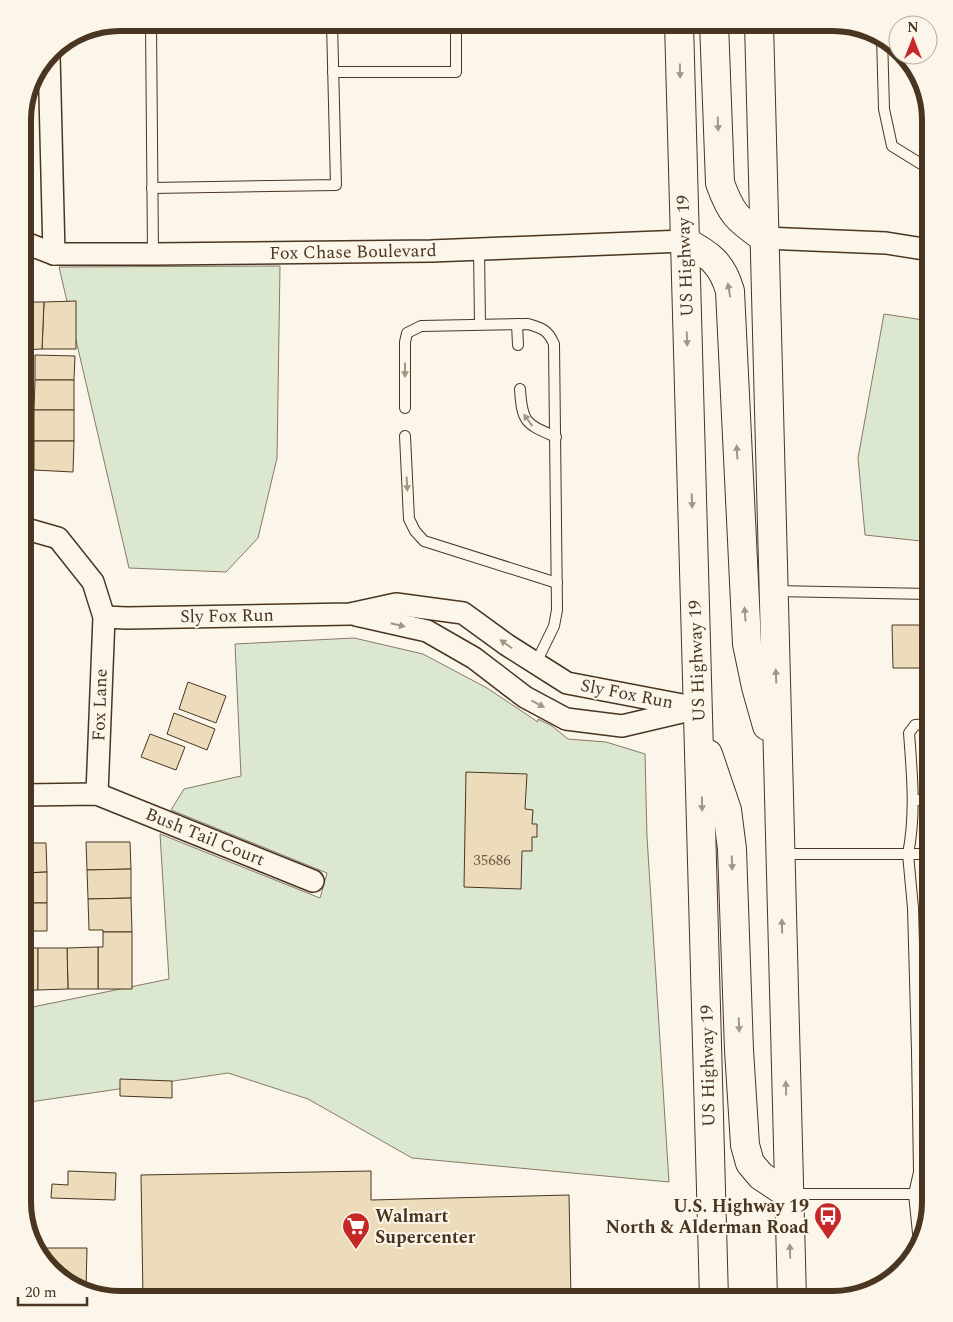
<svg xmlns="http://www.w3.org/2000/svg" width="953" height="1322" viewBox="0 0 953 1322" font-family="Spectral,serif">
	<rect width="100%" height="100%" fill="#fbf6e9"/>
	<g fill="#dce7d0" stroke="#887966">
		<polygon points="280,266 277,458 258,538 226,572 129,568 59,267"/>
		<polygon points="884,314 930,321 930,542 865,535 858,458"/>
		<polygon points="354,638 423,654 487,688 538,722 538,719 552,726 568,739 606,742 645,754 647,837 669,1182 412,1158 308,1099 228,1073 23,1103 23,1009 169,979 160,834 320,898 327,873 171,810 184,789 241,776 235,644"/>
	</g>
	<g fill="#ecdcbc" stroke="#4a3520">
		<polygon points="76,301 76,349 42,349 44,302"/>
		<polygon points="23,302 44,302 42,349 23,350"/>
		<polygon points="35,355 75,356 74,380 35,380"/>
		<polygon points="35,380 74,380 74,410 34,410"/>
		<rect x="34" y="410" width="40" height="31"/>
		<polygon points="34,441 74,441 73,472 34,470"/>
		<polygon points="892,625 930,625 930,668 893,668"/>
		<polygon points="188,682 226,696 216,723 179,709"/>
		<polygon points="174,713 215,729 207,750 167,734"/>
		<rect x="925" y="732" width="5" height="55"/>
		<polygon points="150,734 185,747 176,770 141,757"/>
		<polygon points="466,772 527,774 525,809 533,810 532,824 537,824 537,837 532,837 532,851 522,851 521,889 464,887"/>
		<polygon points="86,842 130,842 131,869 87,870"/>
		<polygon points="23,843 46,843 47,872 23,873"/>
		<polygon points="131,869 131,898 88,899 87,870"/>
		<polygon points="47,872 47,903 23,903 23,873"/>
		<polygon points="131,898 132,932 103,932 103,930 89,930 88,899"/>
		<polygon points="23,903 47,903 47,931 32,931 32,934 23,934"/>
		<polygon points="103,932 132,932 132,989 98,989 98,947 103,947"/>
		<polygon points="23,934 32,934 33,948 38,948 38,990 23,990"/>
		<polygon points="98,947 98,989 68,989 67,948"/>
		<polygon points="38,948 67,948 68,989 38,990"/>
		<polygon points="120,1079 172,1081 172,1098 120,1096"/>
		<polygon points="68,1171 116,1173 115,1200 51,1198 52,1184 68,1185"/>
		<polygon points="371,1171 371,1200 569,1195 571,1299 143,1299 141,1175"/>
		<polygon points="45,1248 87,1248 86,1291 71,1286 45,1260"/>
	</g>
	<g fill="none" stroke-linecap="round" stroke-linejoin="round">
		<g stroke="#4a3520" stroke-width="12">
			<g id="service">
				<polyline points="151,23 153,254"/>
				<polyline points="882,36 884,109 892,146 926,167 930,167"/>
				<polyline points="333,72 456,72 456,23"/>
				<polyline points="152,188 336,185 332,23"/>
				<polyline points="479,249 480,324"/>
				<polyline points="517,324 518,345"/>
				<path d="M520 389C522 423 526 424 556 437"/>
				<path d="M405 408V342L407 333 421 326 528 324C542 328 548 330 554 344L557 610 554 626 536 663"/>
				<polyline points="405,436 409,519 415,531 424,541 557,583"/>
				<polyline points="774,591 930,594"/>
				<polyline points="913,800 930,800"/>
				<polyline points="781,854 908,854 913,908 917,1051 919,1172 914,1194 790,1194"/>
				<path d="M930 854H908C916 814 912 773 909 733L915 725 930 724"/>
				<polyline points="919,1243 914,1194 930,1194"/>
			</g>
		</g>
		<g stroke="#4a3520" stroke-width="24">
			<g id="minor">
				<polyline points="49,55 54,254"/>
				<polyline points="764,238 886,243 930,250"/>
				<polyline points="23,242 54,254 153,254 431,251 684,241"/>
				<polyline points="23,528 58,538 93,582 104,617 97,794"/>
				<polyline points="356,615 427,631 474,658 525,697 566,719 622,726 690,710"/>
				<polyline points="104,617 127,618 350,614 396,604 463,613 507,645 567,683 698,708"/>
				<polyline points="23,795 97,794 313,881"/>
			</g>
		</g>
		<g stroke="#4a3520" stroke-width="30">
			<g id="trunk">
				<polyline points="679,23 714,1299"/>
				<path d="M714 23 720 183C731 214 737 219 764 238"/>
				<polyline points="759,23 792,1299"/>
				<path d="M684 241C709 254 722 263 730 291L747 644 756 687 767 726"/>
				<polyline points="708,754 727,810 732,849 739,1050 745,1145 750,1163 761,1176 788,1194"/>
			</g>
		</g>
		<use href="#service" stroke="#fbf6e9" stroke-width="10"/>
		<use href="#minor" stroke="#fbf6e9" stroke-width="21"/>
		<use href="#trunk" stroke="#fbf6e9" stroke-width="28"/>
	</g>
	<defs><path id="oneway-solid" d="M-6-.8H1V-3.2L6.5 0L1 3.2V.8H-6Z" transform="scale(1.25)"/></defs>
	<g fill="#a29684">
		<use href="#oneway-solid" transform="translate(680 71) rotate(89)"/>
		<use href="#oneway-solid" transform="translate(718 124) rotate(88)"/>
		<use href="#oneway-solid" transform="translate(729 290) rotate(-100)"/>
		<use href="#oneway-solid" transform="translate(687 339) rotate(88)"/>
		<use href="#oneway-solid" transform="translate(405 370) rotate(90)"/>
		<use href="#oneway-solid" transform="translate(528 420) rotate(-126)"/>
		<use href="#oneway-solid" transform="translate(737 452) rotate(-93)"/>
		<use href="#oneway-solid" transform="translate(407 484) rotate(87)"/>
		<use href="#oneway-solid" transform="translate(692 501) rotate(88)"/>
		<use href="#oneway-solid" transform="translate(745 614) rotate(-94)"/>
		<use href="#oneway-solid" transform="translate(398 625) rotate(13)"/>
		<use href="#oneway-solid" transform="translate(506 644) rotate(-145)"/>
		<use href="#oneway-solid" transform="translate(776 676) rotate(-92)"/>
		<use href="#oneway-solid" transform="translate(538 704) rotate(28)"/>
		<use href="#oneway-solid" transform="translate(702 804) rotate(89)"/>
		<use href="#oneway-solid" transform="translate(732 863) rotate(88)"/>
		<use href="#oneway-solid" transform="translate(782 926) rotate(-91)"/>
		<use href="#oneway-solid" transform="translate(739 1025) rotate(88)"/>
		<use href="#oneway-solid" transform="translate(786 1088) rotate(-91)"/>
		<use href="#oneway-solid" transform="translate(790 1251) rotate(-92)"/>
	</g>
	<defs>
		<g id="bus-pin" transform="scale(1.4375)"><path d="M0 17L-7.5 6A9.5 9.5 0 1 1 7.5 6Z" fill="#c62828" stroke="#fbf6e9"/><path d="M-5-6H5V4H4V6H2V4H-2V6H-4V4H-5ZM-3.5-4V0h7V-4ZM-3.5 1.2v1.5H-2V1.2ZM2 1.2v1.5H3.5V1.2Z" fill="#fff"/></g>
		<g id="supermarket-pin" transform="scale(1.4375)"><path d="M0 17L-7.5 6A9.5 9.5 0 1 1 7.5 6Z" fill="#c62828" stroke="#fbf6e9"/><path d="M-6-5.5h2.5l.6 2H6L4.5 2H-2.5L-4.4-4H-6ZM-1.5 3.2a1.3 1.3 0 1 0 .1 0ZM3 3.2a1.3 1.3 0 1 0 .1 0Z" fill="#fff"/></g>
	</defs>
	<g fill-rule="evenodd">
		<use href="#bus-pin" x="828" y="1216"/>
		<use href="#supermarket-pin" x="356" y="1226"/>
	</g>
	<g text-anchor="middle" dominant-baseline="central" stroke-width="4" stroke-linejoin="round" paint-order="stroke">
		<g font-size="15" fill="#725f47">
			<text x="492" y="860">35686</text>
		</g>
		<g font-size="18" fill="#4a3520" stroke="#fbf6e9">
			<text transform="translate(353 252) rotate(-1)">Fox Chase Boulevard</text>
			<text transform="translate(685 256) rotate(-92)">US Highway 19</text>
			<text transform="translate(227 616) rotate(-1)">Sly Fox Run</text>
			<text transform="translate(697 661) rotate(-92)">US Highway 19</text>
			<text transform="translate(627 694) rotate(11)">Sly Fox Run</text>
			<text transform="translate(100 705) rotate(-88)">Fox Lane</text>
			<text transform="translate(205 837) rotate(22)">Bush Tail Court</text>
			<text transform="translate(708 1066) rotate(-91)">US Highway 19</text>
		</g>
		<g font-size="18" font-weight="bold" fill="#4a3520" stroke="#fbf6e9" text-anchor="end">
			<text x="809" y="1206">U.S. Highway 19<tspan x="809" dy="21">North &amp; Alderman Road</tspan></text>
			<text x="375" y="1216" text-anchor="start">Walmart<tspan x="375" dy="21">Supercenter</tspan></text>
		</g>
	</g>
	<path d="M0 0H953V1322H0ZM120 31H833A89 89 0 0 1 922 120V1202A89 89 0 0 1 833 1291H120A89 89 0 0 1 31 1202V120A89 89 0 0 1 120 31Z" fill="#fbf6e9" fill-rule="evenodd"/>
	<path fill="none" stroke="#4a3520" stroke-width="6" d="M120 31H833A89 89 0 0 1 922 120V1202A89 89 0 0 1 833 1291H120A89 89 0 0 1 31 1202V120A89 89 0 0 1 120 31Z"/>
	<g transform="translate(913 40)"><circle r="24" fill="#fbf6e9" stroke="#b4a999"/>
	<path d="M0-4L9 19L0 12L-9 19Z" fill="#c62828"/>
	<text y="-8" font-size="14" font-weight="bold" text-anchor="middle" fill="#4a3520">N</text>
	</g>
	<path d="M18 1297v8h69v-8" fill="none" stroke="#4a3520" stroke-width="2.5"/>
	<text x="25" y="1297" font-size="15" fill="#4a3520" stroke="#fbf6e9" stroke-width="4" paint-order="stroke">20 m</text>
</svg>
